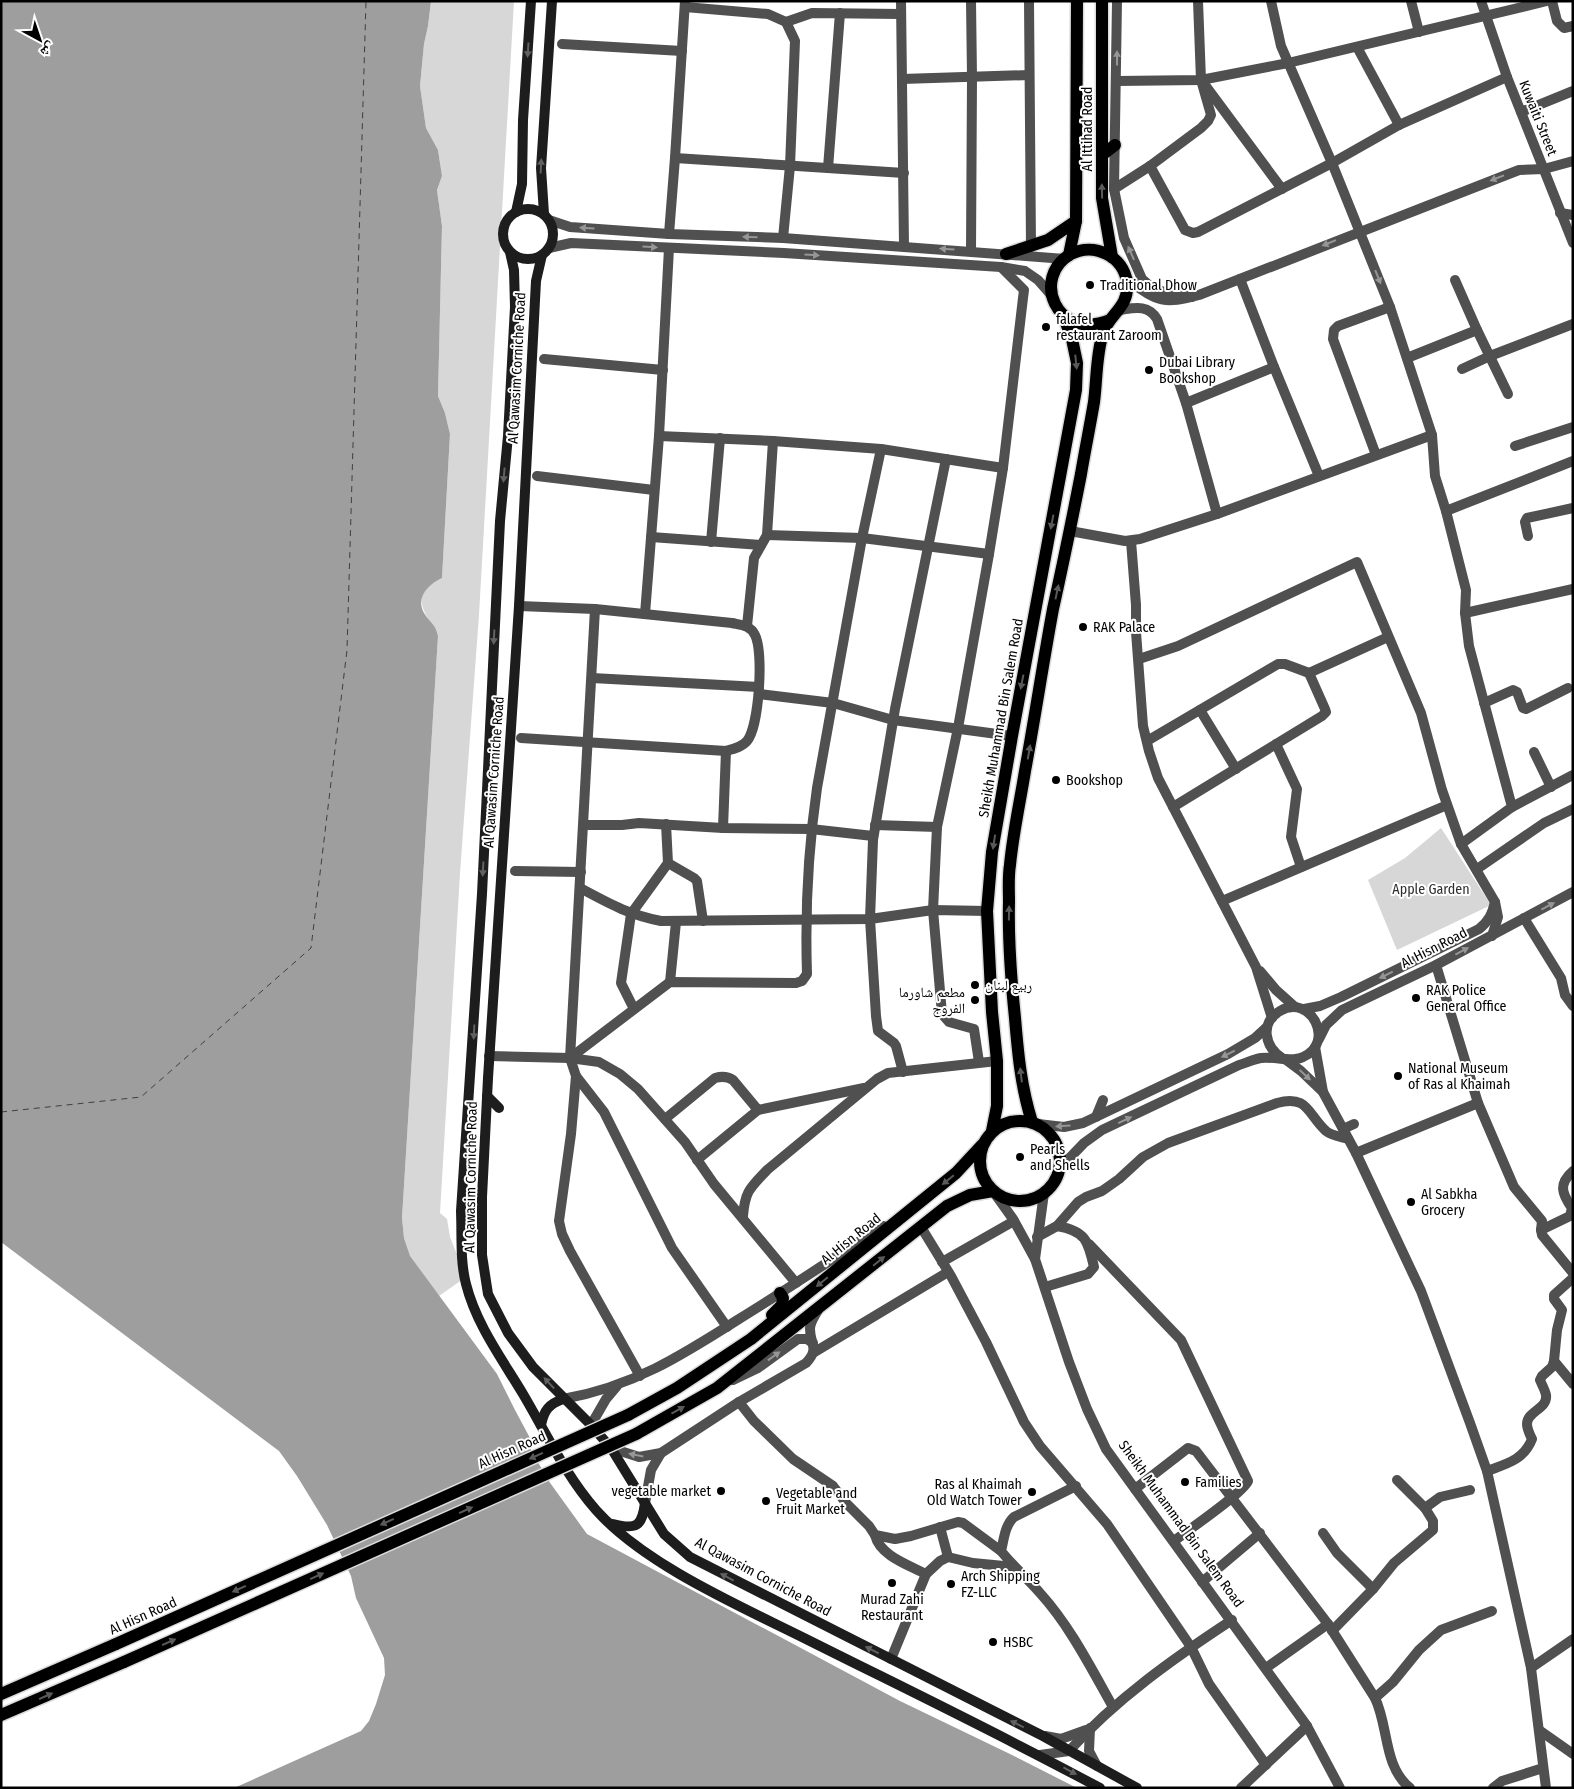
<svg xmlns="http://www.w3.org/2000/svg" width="1574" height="1789" viewBox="0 0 1574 1789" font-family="'Fira Sans Condensed','Noto Naskh Arabic',sans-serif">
	<rect width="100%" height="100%" fill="#fff"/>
	<g fill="#d7d7d7">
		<path d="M431 1H514L479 615 460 873 440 1213 447 1219 450 1237 466 1277 439 1296 410 1257 404 1238 402 1218 438 636C426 612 406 596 442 578L450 434 445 413 438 396 442 226 437 190 442 176 438 150 426 128 420 86 424 44 428 26Z"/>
		<polygon points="1441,828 1491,905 1397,950 1368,880 1405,858"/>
	</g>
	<path fill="#9e9e9e" d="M1 1H431L428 26 424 44 420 86 426 128 438 150 442 176 437 190 442 226 438 396 445 413 450 434 442 578C429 584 415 597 424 613 430 623 435 623 438 636L402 1218 404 1238 410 1256 497 1374 515 1410 530 1438V1448L548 1480 587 1534 900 1701 1010 1754 1077 1788H234L361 1731 369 1721 376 1704 385 1675 384 1658 356 1598 351 1576 327 1525 297 1476 279 1451 1 1242Z"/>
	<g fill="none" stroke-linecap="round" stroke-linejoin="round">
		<polyline stroke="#3f3f3f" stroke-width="1" stroke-dasharray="6 5" stroke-linecap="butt" points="1,1112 141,1097 311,948 347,650 366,1"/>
		<g stroke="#dbdbdb" stroke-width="15">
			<g id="primary">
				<polyline points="1102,1 1102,198 1112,257"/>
				<polyline points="1102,155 1115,145"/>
				<polyline points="1006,254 1048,240 1076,221"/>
				<polyline points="1069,255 1076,221 1077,1"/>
				<circle cx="1020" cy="1161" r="40"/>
				<path d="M1032 1122C1021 1087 1018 1054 1015 1018 1011 979 1008 941 1009 902 1009 890 1008 877 1010 865 1013 833 1020 802 1025 771 1035 717 1043 663 1053 609 1063 564 1072 520 1081 474 1085 450 1090 426 1094 402 1097 379 1096 355 1103 333 1110 313 1129 308 1127 283 1124 256 1094 242 1071 254 1031 276 1055 342 1110 320"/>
				<polyline points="992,1131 997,1106 997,1061 992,1012 987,911 992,852 1012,736 1076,390 1077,363 1072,339 1063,315"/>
				<polyline points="772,1315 782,1305 783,1298 780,1293"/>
				<polyline points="628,1415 677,1388 751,1339 956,1173 982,1145"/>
				<polyline points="636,1434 717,1388 947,1206 970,1195 993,1191"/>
				<polyline points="1,1694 116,1644"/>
				<polyline points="1,1715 124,1662"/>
			</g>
		</g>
		<g stroke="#505050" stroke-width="10">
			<polyline points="901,1 904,247"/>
			<polyline points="971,1 972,77 971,251"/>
			<polyline points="1029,1 1031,247"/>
			<polyline points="1117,1 1114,189 1124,238 1142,279 1150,286 1164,292 1192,297"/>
			<polyline points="1271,1 1281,46 1332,163 1390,307 1432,435 1435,476 1446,511 1466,590 1465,613 1469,646 1512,807 1461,844"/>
			<polyline points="1411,1 1419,32"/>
			<polyline points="1552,1 1557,21 1564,28 1573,26"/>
			<polyline points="685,7 768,14 786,22 795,41 790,166 783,238"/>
			<polyline points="786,22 812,13 901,14"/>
			<polyline points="562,44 682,51"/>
			<polyline points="1357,47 1399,125"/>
			<polyline points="902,79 1029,75"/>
			<polyline points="1117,81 1201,80 1288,63 1547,1"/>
			<polyline points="1205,85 1282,189"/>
			<polyline points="1521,112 1573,91"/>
			<polyline points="675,158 904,173"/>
			<polyline points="1150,166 1185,230 1193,233 1198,232 1332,163 1399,125 1507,77"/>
			<polyline points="828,168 840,13"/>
			<polyline points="1114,189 1150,166 1201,128 1208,121 1211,115 1201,80 1198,1"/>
			<polyline points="1560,213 1573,215"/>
			<polyline points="669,234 675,158 685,1"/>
			<polyline points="1240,279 1274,367"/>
			<polyline points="1455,280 1477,330 1508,394"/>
			<path d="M1120 310C1134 308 1148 304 1157 319L1186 403 1217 514"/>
			<polyline points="1407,358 1477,330"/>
			<polyline points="544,359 663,370"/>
			<polyline points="1462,369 1490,356 1573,324"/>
			<polyline points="1186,403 1274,367 1319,476"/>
			<polyline points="659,436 773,441 881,449 1003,468"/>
			<polyline points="1515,446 1573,427"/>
			<polyline points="1376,455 1333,339 1334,330 1338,326 1390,307"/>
			<polyline points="537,476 654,490"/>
			<polyline points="1446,511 1573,461"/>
			<polyline points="1070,531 1125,541 1140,539 1217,514 1432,435"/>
			<polyline points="767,535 862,538 989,554"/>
			<polyline points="1528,536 1525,522 1527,518 1573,508"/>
			<polyline points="651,537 761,545"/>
			<polyline points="1131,541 1136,605 1136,632 1143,726 1149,751 1158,778 1256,967 1272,1018"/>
			<polyline points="711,542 720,438"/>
			<path d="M519 606 595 609 732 623C741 625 750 625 755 635 764 652 759 727 747 741 742 747 733 749 726 751L521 738"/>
			<polyline points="595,609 570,1058 576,1076 571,1134 559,1221 562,1234 570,1251 640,1376"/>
			<polyline points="1465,613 1573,589"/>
			<polyline points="645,614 659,436 669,248"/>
			<polyline points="747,626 754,558 767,535 773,441"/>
			<polyline points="1139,659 1178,646 1357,562 1421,713 1442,790 1461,844 1495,902 1498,917 1492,936"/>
			<polyline points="592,678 759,687"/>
			<polyline points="759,694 833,703 893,720 1012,736"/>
			<polyline points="1484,703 1513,690 1517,692 1523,708 1526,709 1568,688"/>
			<polyline points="1200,710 1236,769"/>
			<polyline points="1147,741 1278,664 1285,664 1309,673"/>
			<polyline points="1276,744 1297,789 1291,837 1301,867"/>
			<polyline points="1534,752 1551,787"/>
			<polyline points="1173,807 1322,716 1326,712 1325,709 1309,673 1388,637"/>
			<polyline points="1512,807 1573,775"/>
			<polyline points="584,825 622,825 639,823 723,828 811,829 873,836"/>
			<polyline points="875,825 937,827"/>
			<polyline points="723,828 726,751"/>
			<polyline points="668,863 694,878 697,881 703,921"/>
			<polyline points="1477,869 1544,823 1573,809"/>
			<polyline points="515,871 581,872"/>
			<path d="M580 888C610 904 627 914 661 921L870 919 933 910 987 911"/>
			<polyline points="1222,901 1447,805"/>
			<polyline points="1524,918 1561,978 1565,995 1573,1006"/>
			<polyline points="1260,971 1276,990 1295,1007"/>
			<polyline points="670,982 676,922"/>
			<polyline points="634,1009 621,983 631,914 668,863 666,824"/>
			<polyline points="489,1056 570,1058 599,1062 620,1074 638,1089 685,1142 714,1184 796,1283"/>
			<path d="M570 1058 670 982 796 983 802 981 807 974C805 912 808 850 817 788L862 538 881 449"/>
			<polyline points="979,1062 974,1029 949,1022 942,1014 933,910 937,827 958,728 989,554 1003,468 1023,298 1024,290 1001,267"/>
			<polyline points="903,1072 896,1046 894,1043 878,1031 876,1016 870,919 873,840 895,709 946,459"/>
			<polyline points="576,1076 604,1112 672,1248 727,1327"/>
			<polyline points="1478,1103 1514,1187 1542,1221 1541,1230 1542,1235 1573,1273"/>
			<path d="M665 1119 715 1078C722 1076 727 1076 733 1080L758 1110"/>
			<polyline points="1356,1153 1478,1103 1436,965"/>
			<polyline points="697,1160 758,1110 864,1088"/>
			<path d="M743 1216C745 1191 750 1188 767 1170L877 1079 888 1073 997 1061"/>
			<polyline points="921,1227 951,1276 986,1342 1024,1422 1040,1446 1107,1524 1191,1647 1209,1684 1266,1765"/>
			<path d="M1541 1230 1570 1216 1572 1208C1562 1194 1558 1184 1573 1171"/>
			<path d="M1037 1237 1057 1226 1078 1202 1086 1197 1102 1191 1119 1179 1143 1157 1168 1143 1277 1103C1308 1094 1308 1115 1326 1131 1332 1136 1342 1137 1348 1139"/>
			<path d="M1089 1244 1181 1340 1248 1481C1243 1493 1187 1531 1174 1541"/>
			<polyline points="942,1262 1014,1221"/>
			<path d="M1045 1287 1088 1274 1094 1267C1088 1241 1086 1231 1057 1226"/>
			<polyline points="813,1353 948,1272"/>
			<polyline points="1554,1361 1573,1384"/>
			<polyline points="733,1380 758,1368 798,1339 807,1339 813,1343"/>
			<path d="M563 1399C632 1387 681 1356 739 1319 788 1289 835 1257 883 1226"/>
			<polyline points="739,1402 754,1421 793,1459 833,1486 846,1503 869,1526 875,1535 895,1539 911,1536 958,1522 963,1523 1001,1551"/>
			<polyline points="591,1425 606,1399 617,1386"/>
			<path d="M611 1448 639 1457 661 1453 739 1402 806 1363C820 1348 810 1345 810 1329 810 1322 815 1316 818 1310"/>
			<path d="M1487 1471C1506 1464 1524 1460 1532 1439 1530 1435 1527 1428 1527 1424 1527 1411 1548 1409 1546 1395 1545 1390 1542 1385 1540 1380L1542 1376 1552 1367 1554 1361 1557 1330 1562 1310 1554 1299V1295L1573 1278"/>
			<polyline points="1397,1480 1425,1508"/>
			<path d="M1076 1486 1014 1517C1005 1525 1004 1539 1001 1551 1013 1566 1027 1578 1040 1593 1070 1626 1091 1668 1113 1707"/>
			<path d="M1135 1489 1188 1448 1196 1451 1328 1624 1375 1698C1389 1727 1383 1766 1410 1788"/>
			<polyline points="645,1503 651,1470 661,1453"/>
			<polyline points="940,1527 948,1557"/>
			<polyline points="1323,1533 1337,1553 1373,1589"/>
			<path d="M875 1535C880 1556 909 1565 926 1574"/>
			<polyline points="1202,1582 1260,1533"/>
			<polyline points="1332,1631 1373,1589 1394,1563 1433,1530 1433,1521 1425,1508 1440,1497 1470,1490"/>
			<polyline points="891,1659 926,1574 940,1561 948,1557 973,1563 1014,1567"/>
			<polyline points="1266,1668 1328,1624"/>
			<polyline points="1531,1668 1573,1639"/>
			<polyline points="1375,1698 1393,1682 1419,1650 1441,1630 1492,1611"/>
			<polyline points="1090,1728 1089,1751 1097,1766"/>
			<polyline points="1539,1730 1573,1754"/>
			<polyline points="1045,1736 1061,1739 1086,1730"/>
			<path d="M1040 1755 1069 1751C1116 1699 1174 1658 1232 1620"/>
			<polyline points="1241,1788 1307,1726"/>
			<polyline points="1493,1788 1502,1781 1543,1768"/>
		</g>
		<g stroke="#505050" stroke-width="10">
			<polyline points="1481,1 1507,77 1573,243"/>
			<polyline points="549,220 570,227 669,234 783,238 1065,259"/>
			<polyline points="549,248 571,243 784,253 1001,267 1025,271 1038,280 1052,296"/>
			<path d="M1127 280C1158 301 1162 305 1199 295L1519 170 1544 169 1573 161"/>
			<path d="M1304 1009 1320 1006 1341 997 1479 929C1489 921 1492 914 1495 902"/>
			<polyline points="1319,1039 1326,1025 1342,1010 1436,965 1573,892"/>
			<polyline points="1315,1047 1323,1092"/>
			<polyline points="1285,1059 1301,1071 1323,1092 1356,1153 1421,1291 1470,1423 1487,1471 1531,1668 1546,1788"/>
			<polyline points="1096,1117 1103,1100"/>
			<polyline points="1038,1124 1064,1127 1083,1123 1228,1054 1255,1038 1267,1027"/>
			<polyline points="1343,1129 1354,1124"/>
			<path d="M1059 1169 1084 1143 1102 1130 1239 1065C1246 1063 1254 1059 1261 1058 1275 1056 1291 1063 1303 1057 1336 1043 1311 993 1280 1011 1259 1023 1265 1047 1282 1058"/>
			<polyline points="993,1191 1013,1219 1035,1259 1069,1362 1087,1409 1106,1449 1307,1726 1340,1788"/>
			<polyline points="1035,1259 1044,1193"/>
		</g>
		<g stroke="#1d1d1d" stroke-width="10">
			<circle cx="528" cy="234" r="25"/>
			<polyline points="516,212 522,184 523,120 531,1"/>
			<polyline points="544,214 541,168 552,1"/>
			<path d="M510 252 514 270 515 307 508 436 500 521 482 894 461 1211C462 1236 460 1261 466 1284 476 1324 502 1359 523 1394 546 1433 566 1476 596 1510 645 1565 740 1606 806 1639 904 1688 1004 1736 1100 1788"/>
			<polyline points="542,255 536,281 519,606 488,1078 482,1197 482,1255 488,1294 508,1333 533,1367 591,1425 611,1448 664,1534 690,1557 1043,1736 1137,1788"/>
			<polyline points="487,1096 499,1108"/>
			<path d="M541 1425C544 1410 549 1404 563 1399"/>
			<path d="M613 1524C637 1530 642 1526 645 1503"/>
		</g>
		<use href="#primary" stroke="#000" stroke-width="12"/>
		<g stroke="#dbdbdb" stroke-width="15" stroke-linecap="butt">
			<g id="primary-bridge">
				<polyline points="116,1644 628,1415"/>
				<polyline points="124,1662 636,1434"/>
			</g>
		</g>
		<use href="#primary-bridge" stroke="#000" stroke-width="12"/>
	</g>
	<defs><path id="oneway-solid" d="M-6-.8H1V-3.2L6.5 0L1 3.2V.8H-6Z" transform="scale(1.25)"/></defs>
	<g fill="#616161">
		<use href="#oneway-solid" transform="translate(528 50) rotate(94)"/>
		<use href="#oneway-solid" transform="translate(541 166) rotate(-87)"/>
		<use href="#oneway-solid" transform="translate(504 475) rotate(95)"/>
		<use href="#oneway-solid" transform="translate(494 637) rotate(93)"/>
		<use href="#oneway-solid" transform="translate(483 869) rotate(93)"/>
		<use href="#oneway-solid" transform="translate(474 1032) rotate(93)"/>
		<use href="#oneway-solid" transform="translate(549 1383) rotate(-133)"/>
		<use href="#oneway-solid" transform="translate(727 1577) rotate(-152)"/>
		<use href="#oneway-solid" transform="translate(872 1650) rotate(-153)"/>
		<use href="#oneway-solid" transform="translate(1017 1724) rotate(-154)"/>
		<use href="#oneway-solid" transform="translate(1070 1771) rotate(28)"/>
	</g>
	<g fill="#969696">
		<use href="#oneway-solid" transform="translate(1117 58) rotate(-90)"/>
		<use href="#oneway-solid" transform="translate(1497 178) rotate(159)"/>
		<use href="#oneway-solid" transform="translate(587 228) rotate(-176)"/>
		<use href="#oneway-solid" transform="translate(750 237) rotate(-178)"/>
		<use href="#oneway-solid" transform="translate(1329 243) rotate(158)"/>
		<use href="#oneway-solid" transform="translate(650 247) rotate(3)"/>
		<use href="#oneway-solid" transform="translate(947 249) rotate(-177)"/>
		<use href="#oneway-solid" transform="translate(1131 253) rotate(-114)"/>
		<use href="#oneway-solid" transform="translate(812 255) rotate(4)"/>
		<use href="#oneway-solid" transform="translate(1378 277) rotate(68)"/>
		<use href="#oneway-solid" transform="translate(1548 906) rotate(-28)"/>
		<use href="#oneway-solid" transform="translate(1462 951) rotate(-28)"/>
		<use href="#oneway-solid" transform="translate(1386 975) rotate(154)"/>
		<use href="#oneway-solid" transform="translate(1228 1054) rotate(154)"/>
		<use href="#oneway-solid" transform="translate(1305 1075) rotate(43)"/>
		<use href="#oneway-solid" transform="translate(1125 1120) rotate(-25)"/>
		<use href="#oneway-solid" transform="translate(1063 1126) rotate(177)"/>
		<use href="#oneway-solid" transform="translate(774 1356) rotate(-36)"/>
		<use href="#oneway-solid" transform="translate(636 1455) rotate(-169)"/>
	</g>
	<g fill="#595959">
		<use href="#oneway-solid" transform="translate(1102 191) rotate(-91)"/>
		<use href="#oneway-solid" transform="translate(1076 362) rotate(84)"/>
		<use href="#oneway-solid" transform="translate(1052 522) rotate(101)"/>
		<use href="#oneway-solid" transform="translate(1057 592) rotate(-78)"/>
		<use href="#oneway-solid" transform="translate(1022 682) rotate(101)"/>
		<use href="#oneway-solid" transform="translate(1029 752) rotate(-80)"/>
		<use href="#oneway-solid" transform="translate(994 842) rotate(99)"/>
		<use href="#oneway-solid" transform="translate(1009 913) rotate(-89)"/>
		<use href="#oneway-solid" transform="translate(1021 1075) rotate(-97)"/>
		<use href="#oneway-solid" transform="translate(948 1180) rotate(141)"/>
		<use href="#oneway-solid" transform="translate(879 1261) rotate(-39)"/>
		<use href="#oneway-solid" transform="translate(822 1282) rotate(141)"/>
		<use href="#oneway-solid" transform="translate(678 1410) rotate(-29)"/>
		<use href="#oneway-solid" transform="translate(536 1456) rotate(156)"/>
		<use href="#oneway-solid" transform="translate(466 1510) rotate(-24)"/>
		<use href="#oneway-solid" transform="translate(387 1522) rotate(156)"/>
		<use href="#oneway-solid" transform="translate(317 1576) rotate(-24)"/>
		<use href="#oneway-solid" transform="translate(239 1589) rotate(156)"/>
		<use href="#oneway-solid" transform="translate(169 1642) rotate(-24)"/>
		<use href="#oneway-solid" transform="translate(46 1696) rotate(-24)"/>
	</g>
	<g fill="#000" stroke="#fff" stroke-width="2">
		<circle cx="1090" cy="285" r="5"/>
		<circle cx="1046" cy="327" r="5"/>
		<circle cx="1149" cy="370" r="5"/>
		<circle cx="1083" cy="627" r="5"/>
		<circle cx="1056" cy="780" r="5"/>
		<circle cx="975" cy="985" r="5"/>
		<circle cx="1416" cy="998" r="5"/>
		<circle cx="975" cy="1000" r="5"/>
		<circle cx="1398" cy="1076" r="5"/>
		<circle cx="1020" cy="1157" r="5"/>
		<circle cx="1411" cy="1202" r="5"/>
		<circle cx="1185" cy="1482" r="5"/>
		<circle cx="721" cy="1491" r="5"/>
		<circle cx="1032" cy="1492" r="5"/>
		<circle cx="766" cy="1501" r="5"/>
		<circle cx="892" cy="1583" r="5"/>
		<circle cx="951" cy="1584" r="5"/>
		<circle cx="993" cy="1642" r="5"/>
	</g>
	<g text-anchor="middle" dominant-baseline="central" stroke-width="4" stroke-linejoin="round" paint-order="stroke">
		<g font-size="14" fill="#000" stroke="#fff">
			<text transform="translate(1538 118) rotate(68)">Kuwaiti Street</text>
			<text transform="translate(1087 129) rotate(-90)">Al Ittihad Road</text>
			<text transform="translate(517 368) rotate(-87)">Al Qawasim Corniche Road</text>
			<text transform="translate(1001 718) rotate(-80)">Sheikh Muhammad Bin Salem Road</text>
			<text transform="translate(494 772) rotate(-86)">Al Qawasim Corniche Road</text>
			<text transform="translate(1434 948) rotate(-27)">Al Hisn Road</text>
			<text transform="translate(471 1177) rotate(-89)">Al Qawasim Corniche Road</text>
			<text transform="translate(851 1239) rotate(-39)">Al Hisn Road</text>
			<text transform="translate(512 1450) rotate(-24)">Al Hisn Road</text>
			<text transform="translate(1181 1524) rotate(54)">Sheikh Muhammad Bin Salem Road</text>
			<text transform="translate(763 1577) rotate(28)">Al Qawasim Corniche Road</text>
			<text transform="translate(143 1616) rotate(-24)">Al Hisn Road</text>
		</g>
		<g font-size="14" fill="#000" stroke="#fff" text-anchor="start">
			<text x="1100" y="285">Traditional Dhow</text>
			<text x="1056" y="319">falafel<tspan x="1056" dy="16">restaurant Zaroom</tspan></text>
			<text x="1159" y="362">Dubai Library<tspan x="1159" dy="16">Bookshop</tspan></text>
			<text x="1093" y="627">RAK Palace</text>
			<text x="1066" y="780">Bookshop</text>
			<text x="985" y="985">ربيع لبنان</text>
			<text x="1426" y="990">RAK Police<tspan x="1426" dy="16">General Office</tspan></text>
			<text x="965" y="992" text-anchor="end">مطعم شاورما<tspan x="965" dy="16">الفروج</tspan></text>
			<text x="1408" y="1068">National Museum<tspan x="1408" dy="16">of Ras al Khaimah</tspan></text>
			<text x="1030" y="1149">Pearls<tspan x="1030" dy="16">and Shells</tspan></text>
			<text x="1421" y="1194">Al Sabkha<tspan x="1421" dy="16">Grocery</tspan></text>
			<text x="1195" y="1482">Families</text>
			<text x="1022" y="1484" text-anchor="end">Ras al Khaimah<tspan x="1022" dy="16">Old Watch Tower</tspan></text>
			<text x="711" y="1491" text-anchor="end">vegetable market</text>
			<text x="776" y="1493">Vegetable and<tspan x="776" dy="16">Fruit Market</tspan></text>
			<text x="961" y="1576">Arch Shipping<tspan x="961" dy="16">FZ-LLC</tspan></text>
			<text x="892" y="1599" text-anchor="middle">Murad Zahi<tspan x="892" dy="16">Restaurant</tspan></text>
			<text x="1003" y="1642">HSBC</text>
		</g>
		<g font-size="14" fill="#2e2e2e" stroke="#fff">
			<text x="1431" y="889">Apple Garden</text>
		</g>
	</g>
	<rect width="1574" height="1789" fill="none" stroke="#000000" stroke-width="5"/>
	<g transform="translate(40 40) rotate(140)" stroke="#ffffff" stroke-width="4" paint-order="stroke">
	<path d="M0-4L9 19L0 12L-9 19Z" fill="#000000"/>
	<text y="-8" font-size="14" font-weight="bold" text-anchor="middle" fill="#000000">ش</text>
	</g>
</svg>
